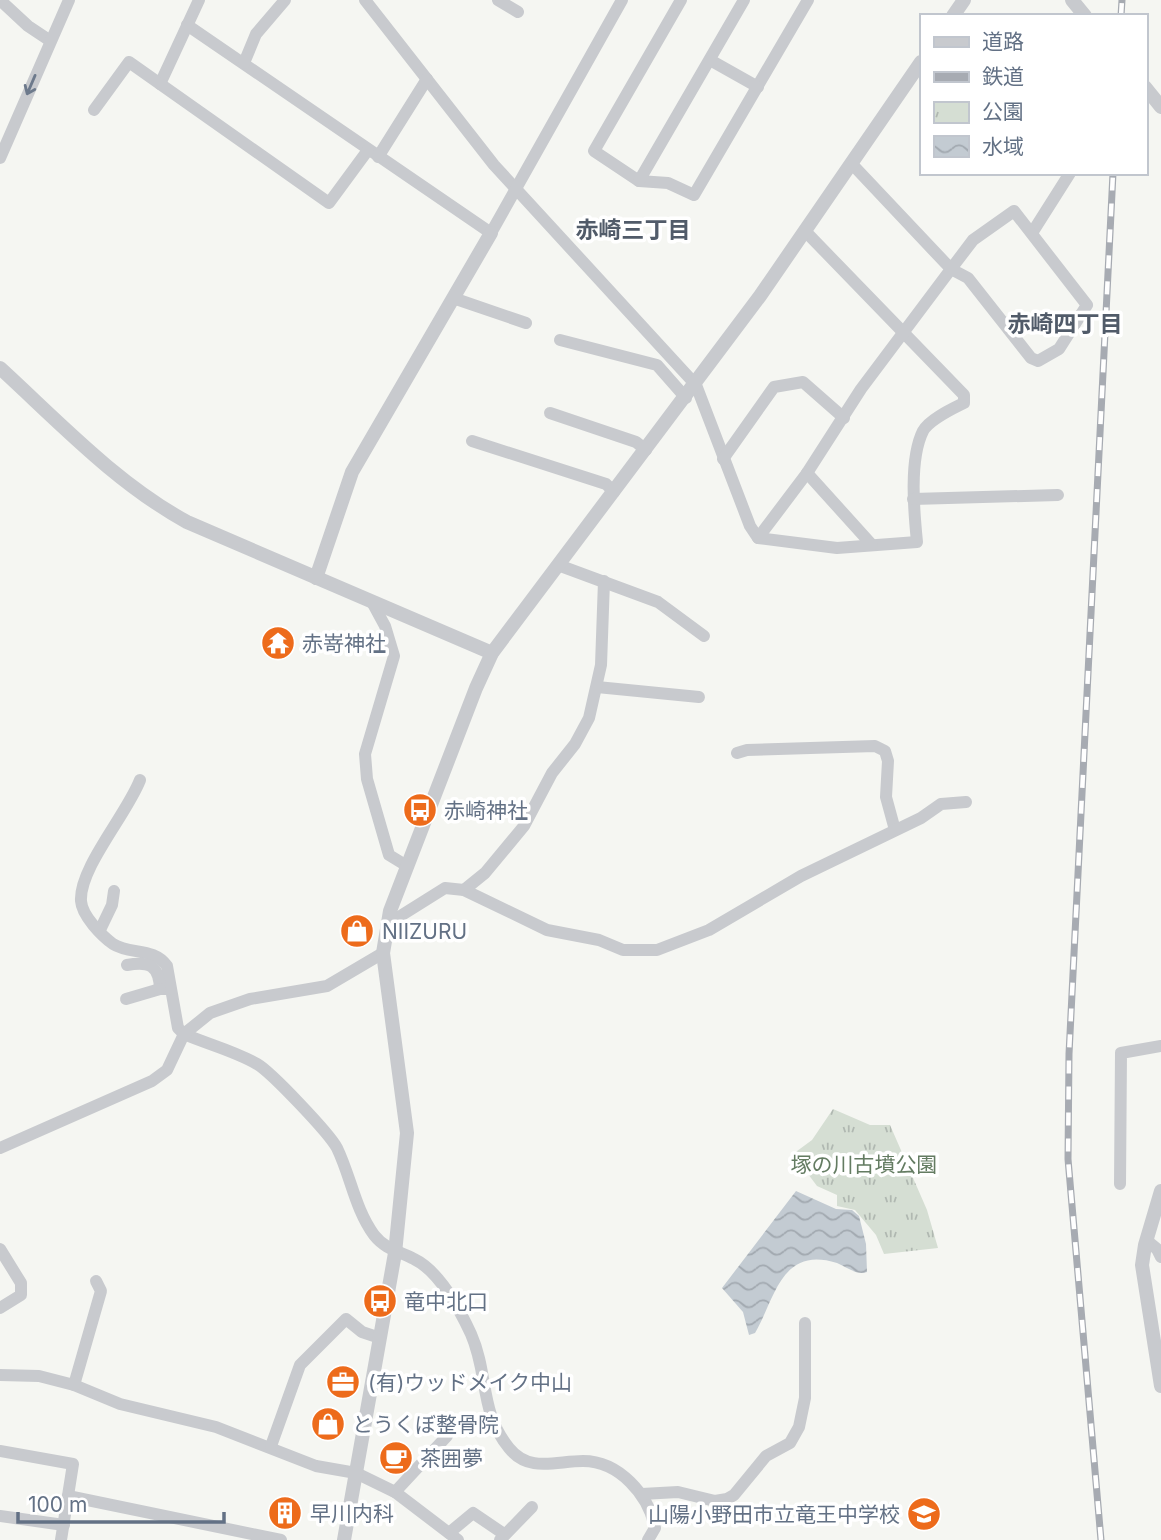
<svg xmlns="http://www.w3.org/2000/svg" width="1161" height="1540" viewBox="0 0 1161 1540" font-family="Inter,'Noto Sans JP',sans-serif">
	<defs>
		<pattern id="park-tufts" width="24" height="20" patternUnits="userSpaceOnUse" patternTransform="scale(1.75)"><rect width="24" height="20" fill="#d5ded3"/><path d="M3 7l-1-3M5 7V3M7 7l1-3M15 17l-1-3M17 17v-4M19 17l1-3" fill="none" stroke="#b0b8b1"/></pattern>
		<pattern id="water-waves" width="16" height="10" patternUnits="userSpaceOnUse" patternTransform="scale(1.75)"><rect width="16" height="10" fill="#c3cbd2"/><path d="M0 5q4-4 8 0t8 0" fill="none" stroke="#a2a9b0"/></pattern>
	</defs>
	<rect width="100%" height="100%" fill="#f5f6f2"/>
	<polygon fill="url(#park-tufts)" points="833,1109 870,1125 890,1125 927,1210 938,1248 884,1254 876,1235 855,1210 837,1206 837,1195 817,1186 793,1154 812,1140"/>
	<path fill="url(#water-waves)" d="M796 1191 836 1209 852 1210 859 1216 866 1244 867 1272C857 1276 847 1267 837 1263 781 1245 775 1299 755 1333L749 1335 743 1312 722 1288Z"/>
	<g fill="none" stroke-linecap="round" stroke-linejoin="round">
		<g stroke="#c8cace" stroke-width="12">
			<polyline points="0,0 28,26 49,40"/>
			<path d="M365 0 494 165 696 385 750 526 758 538 837 548 917 542C914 512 909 459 923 431 930 419 952 409 964 403V395L805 231"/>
			<polyline points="498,0 518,12"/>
			<polyline points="681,0 594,151 639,181 668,183 694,195 808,0"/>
			<polyline points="187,25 491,233 622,0"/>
			<polyline points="710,60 758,87"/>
			<polyline points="244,63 256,34 285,0"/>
			<polyline points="160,84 199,0"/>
			<polyline points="94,110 129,62 329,203 368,150"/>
			<polyline points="378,157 427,79"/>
			<polyline points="0,158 69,0"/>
			<polyline points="639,181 744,0"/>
			<polyline points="1032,233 1070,173"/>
			<polyline points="453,298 526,323"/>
			<polyline points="560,340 657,365 686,398"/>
			<polyline points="550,413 636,442 646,450"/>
			<polyline points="472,441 606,484 614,492"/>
			<polyline points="723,459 774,387 803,382 844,418"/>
			<polyline points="807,473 872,545"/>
			<polyline points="913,499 1058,495"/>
			<polyline points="758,538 807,473 861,389 951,269 973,240 1014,211 1087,305 1059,349 1038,361 1031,358 968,278 951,269 851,163"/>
			<polyline points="558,565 658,602 704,636"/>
			<polyline points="372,602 385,626 394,656 365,754 367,779 389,855 407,866"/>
			<polyline points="597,687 699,697"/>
			<polyline points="737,753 747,750 875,746 885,751 888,761 886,797 895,830"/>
			<path d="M140 780C127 814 79 868 81 901 82 916 102 936 113 944 130 955 154 947 167 966L178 1028 184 1034C207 1044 235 1051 257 1064 271 1072 329 1133 337 1148 351 1177 355 1209 374 1235 386 1250 399 1251 414 1259 439 1271 460 1310 471 1334 489 1375 479 1411 509 1448 529 1473 556 1461 583 1461 619 1461 649 1495 655 1528L648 1540"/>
			<polyline points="464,890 485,873 524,826 552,773 575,744 589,718 601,665 604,581"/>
			<polyline points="386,925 445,888 464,890 547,930 599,940 623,950 657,950 709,930 801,876 921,818 941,804 966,802"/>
			<polyline points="100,930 112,905 114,891"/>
			<path d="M127 965C149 961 159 965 160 989H170"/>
			<polyline points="126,999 160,989"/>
			<polyline points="0,1148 152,1081 167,1070 184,1034 210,1013 250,999 327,986 383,953"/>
			<polyline points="1120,1184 1121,1053 1161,1046"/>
			<polyline points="1146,1240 1157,1249 1161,1257"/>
			<polyline points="0,1249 21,1283 21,1295 0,1308"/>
			<polyline points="0,1375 39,1376 74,1385 120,1404 216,1427 316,1466 356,1473 395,1492 458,1540"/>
			<polyline points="74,1385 101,1291 96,1281"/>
			<polyline points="271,1446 300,1365 346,1319 362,1332 380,1338"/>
			<polyline points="0,1451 73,1464 61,1540"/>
			<polyline points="395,1492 447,1436"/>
			<polyline points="642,1494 678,1492 715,1501 727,1499 734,1495 766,1456 790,1443 799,1427 805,1398 805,1323"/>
			<polyline points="68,1496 281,1540"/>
			<polyline points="0,1516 64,1525"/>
			<polyline points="449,1533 473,1513 504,1534"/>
			<polyline points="500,1540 532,1507"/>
		</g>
		<g stroke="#c8cace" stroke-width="14">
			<polyline points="1072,0 1085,16"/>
			<polyline points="953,16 964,0"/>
			<polyline points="1145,87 1161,107"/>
			<path d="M0 368C60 423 116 483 187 522L492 653"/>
			<polyline points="316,578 352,472 491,233"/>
			<polyline points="1161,1191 1145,1245 1142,1265 1161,1386"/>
			<polyline points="344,1540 395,1253 407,1133 383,953 390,911 476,688 492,653 760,296 921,62"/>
		</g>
		<g stroke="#a7abb2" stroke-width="7">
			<g id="rail">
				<polyline points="1121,16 1122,0"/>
				<polyline points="1101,1540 1068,1159 1069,1054 1113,173"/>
			</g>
		</g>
		<use href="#rail" stroke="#fff" stroke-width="4.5" stroke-dasharray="13" stroke-linecap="butt"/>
	</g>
	<defs><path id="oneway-shaft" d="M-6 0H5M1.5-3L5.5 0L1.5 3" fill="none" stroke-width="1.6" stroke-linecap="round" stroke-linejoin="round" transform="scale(1.75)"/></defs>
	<use stroke="#6d7a8c" href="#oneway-shaft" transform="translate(31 85) rotate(113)"/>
	<defs>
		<g id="temple-disc" transform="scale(1.75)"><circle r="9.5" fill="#ed6b1b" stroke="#fff"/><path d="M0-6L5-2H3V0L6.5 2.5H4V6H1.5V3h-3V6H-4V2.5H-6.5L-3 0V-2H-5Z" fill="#fff"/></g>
		<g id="bus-disc" transform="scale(1.75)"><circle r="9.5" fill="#ed6b1b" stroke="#fff"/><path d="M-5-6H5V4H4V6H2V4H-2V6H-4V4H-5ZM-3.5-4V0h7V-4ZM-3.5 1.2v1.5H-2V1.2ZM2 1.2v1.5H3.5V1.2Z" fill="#fff"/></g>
		<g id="shop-disc" transform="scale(1.75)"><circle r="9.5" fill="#ed6b1b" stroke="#fff"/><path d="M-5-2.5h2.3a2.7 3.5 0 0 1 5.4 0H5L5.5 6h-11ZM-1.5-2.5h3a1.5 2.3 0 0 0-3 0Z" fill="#fff"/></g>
		<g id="office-disc" transform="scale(1.75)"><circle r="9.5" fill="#ed6b1b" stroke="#fff"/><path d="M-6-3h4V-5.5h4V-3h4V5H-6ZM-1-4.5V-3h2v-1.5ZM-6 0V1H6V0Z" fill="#fff"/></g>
		<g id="cafe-disc" transform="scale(1.75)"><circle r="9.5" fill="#ed6b1b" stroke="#fff"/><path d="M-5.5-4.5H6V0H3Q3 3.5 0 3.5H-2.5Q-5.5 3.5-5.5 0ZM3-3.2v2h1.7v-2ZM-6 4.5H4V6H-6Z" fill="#fff"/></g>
		<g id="building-disc" transform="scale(1.75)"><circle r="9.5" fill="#ed6b1b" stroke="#fff"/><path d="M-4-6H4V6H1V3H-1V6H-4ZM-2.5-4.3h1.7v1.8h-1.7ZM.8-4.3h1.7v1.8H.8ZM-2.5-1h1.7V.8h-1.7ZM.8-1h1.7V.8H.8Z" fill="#fff"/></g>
		<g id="school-disc" transform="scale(1.75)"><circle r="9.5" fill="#ed6b1b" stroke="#fff"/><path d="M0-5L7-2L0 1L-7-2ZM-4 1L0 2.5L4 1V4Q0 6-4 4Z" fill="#fff"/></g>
	</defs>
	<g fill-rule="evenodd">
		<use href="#temple-disc" x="278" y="643"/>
		<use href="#bus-disc" x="420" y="810"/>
		<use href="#shop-disc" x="357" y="931"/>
		<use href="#bus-disc" x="380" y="1301"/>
		<use href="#office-disc" x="343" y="1382"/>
		<use href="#shop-disc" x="328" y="1424"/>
		<use href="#cafe-disc" x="396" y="1458"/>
		<use href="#building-disc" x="285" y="1513"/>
		<use href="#school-disc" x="924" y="1514"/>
	</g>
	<g text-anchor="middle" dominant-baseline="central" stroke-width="7" stroke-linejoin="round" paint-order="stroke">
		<g font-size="21" fill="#637185" stroke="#fff" text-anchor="start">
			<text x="302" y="643">赤嵜神社</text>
			<text x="444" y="810">赤崎神社</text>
			<text x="382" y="931">NIIZURU</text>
			<text x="404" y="1301">竜中北口</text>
			<text x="368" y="1382">(有)ウッドメイク中山</text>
			<text x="352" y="1424">とうくぼ整骨院</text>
			<text x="420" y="1458">茶囲夢</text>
			<text x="310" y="1513">早川内科</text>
			<text x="900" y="1514" text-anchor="end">山陽小野田市立竜王中学校</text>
		</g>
		<g font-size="21" fill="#647c62" stroke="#fff">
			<text x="864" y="1164">塚の川古墳公園</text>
		</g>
		<g font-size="23" font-weight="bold" fill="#515b69" stroke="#fff">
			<text x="633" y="230">赤崎三丁目</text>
			<text x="1065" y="324">赤崎四丁目</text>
		</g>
	</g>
	<rect x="920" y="14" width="228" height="161" fill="#ffffff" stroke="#c1c6ce" stroke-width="2"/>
	<rect x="934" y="37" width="35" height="10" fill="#c8cace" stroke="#c1c6ce" stroke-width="2"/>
	<text x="982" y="49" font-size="21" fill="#637185">道路</text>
	<rect x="934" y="72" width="35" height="10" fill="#a7abb2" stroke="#c1c6ce" stroke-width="2"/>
	<text x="982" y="84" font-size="21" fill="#637185">鉄道</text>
	<rect x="934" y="102" width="35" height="21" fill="url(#park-tufts)" stroke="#c1c6ce" stroke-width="2"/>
	<text x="982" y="119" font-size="21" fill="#637185">公園</text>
	<rect x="934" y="136" width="35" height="21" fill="url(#water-waves)" stroke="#c1c6ce" stroke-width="2"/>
	<text x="982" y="154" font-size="21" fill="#637185">水域</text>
	<path d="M18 1512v10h206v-10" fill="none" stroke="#637185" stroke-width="3.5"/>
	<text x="28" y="1512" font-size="21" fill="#637185" stroke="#ffffff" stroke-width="5" paint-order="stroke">100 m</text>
</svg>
